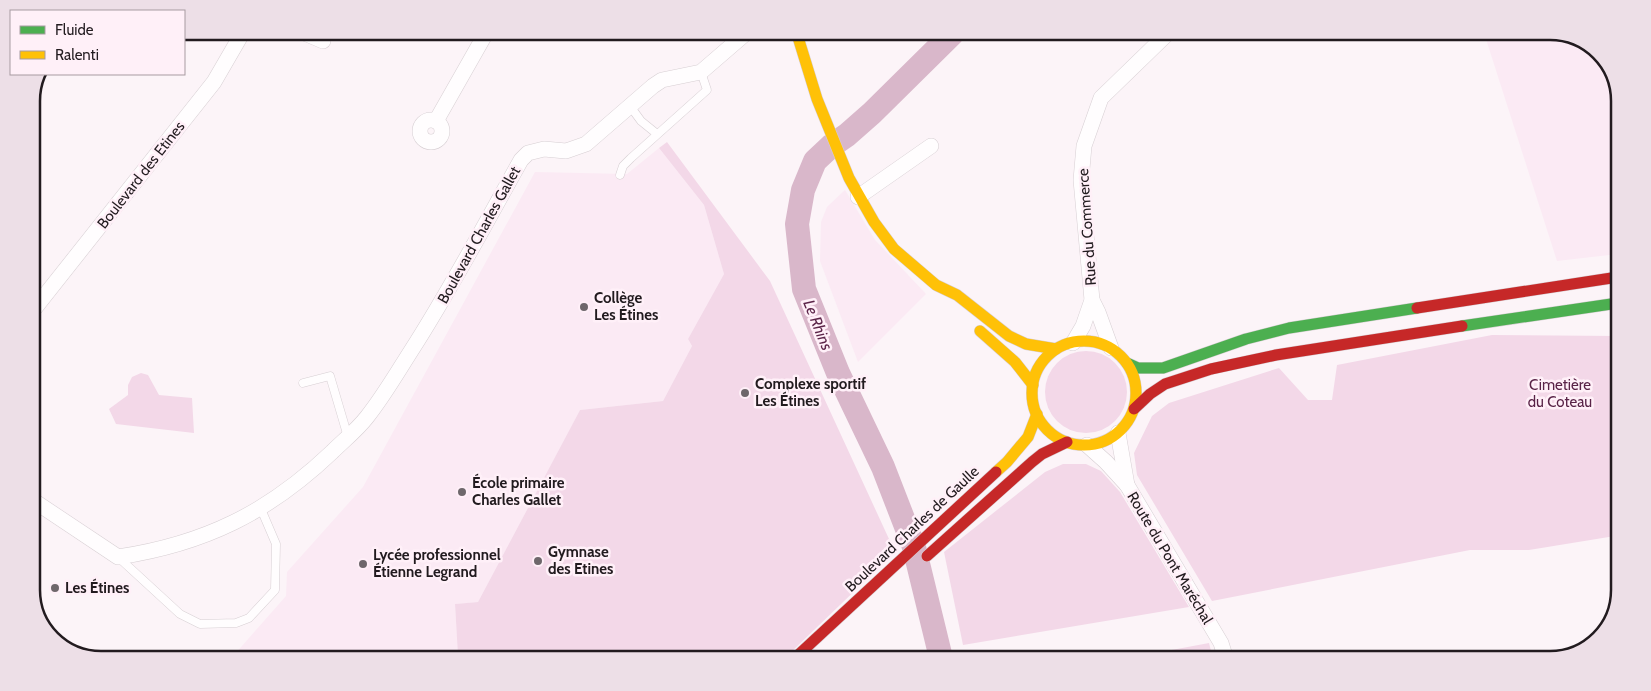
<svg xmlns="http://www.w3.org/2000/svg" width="1651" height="691" viewBox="0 0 1651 691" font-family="Cabin,sans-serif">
	<rect width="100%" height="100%" fill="#fcf4f8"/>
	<g fill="#fbeaf4">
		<polygon points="1485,36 1576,36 1605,59 1620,96 1618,254 1557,261"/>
		<polygon points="659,148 704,205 724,274 688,339 692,346 663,401 580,410 478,602 455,604 458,656 234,655 286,596 287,572 363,487 535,172 627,174"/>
		<polygon points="845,190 875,240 926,294 858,362 820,261 821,222 827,207"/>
	</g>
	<g fill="#f3d8e8">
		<polygon points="667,142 770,281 895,552 786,657 458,656 455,604 478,602 580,410 663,401 692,346 688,339 724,274 704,205 659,148"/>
		<polygon points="1492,335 1617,336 1615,536 1529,550 1470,550 1212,601 1137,475 1134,453 1152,416 1169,403 1279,368 1308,400 1332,400 1337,365"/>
		<circle cx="1086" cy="392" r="41"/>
		<polygon points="141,373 148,375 159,395 192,398 194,433 116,424 109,409 128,395 128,385 132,377"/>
		<polygon points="1063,464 1086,464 1101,471 1120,492 1189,607 963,645 944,552 1045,472"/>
		<polygon points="1209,643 1213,659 1129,658"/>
	</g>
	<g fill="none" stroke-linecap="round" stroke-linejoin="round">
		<polyline stroke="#d9b7ca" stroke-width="24" points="941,658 914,547 883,467 838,373 804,289 797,224 803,190 815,161 831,146 847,135 872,113 952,34"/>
		<g stroke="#d7cfd3" stroke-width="9">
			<g id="lane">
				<polyline points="630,106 641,121 657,134"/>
				<polyline points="620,175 623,166 631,158 707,90 701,72"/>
				<polyline points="303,383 330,376 348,437"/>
				<polyline points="118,557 180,614 200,624 236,623 249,618 275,590 276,544 261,509"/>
			</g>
		</g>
		<g stroke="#d7cfd3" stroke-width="16">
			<g id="street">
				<polyline points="302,32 323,41"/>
				<circle cx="431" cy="131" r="11"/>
				<polyline points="436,121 486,33"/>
				<polyline points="858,197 931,146"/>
				<polyline points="1092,300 1098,312 1111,348"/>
				<polyline points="31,313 214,82 243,32"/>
				<polyline points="1073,343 1083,326 1092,300 1081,180 1084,146 1101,98 1166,35"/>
				<polyline points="1118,433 1127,485"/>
				<polyline points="1087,445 1106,462 1127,485 1221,643 1226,659"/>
				<path d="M31 499 118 557C204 544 268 513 332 452 343 441 357 430 367 417 383 397 397 373 411 351 451 289 485 224 521 160L528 153 544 149 566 151 586 144 653 86 662 80 701 72 745 34"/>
			</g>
		</g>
		<g stroke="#d7cfd3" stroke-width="12">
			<g id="fast">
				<polyline points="1462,326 1618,303"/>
				<polyline points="1127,363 1138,368 1163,368 1246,339 1289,328 1417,308"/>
			</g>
		</g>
		<g stroke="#d7cfd3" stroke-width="12">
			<g id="slow">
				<polyline points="797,34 817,99 849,178 874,222 894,249 936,285 957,295 1009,336 1026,344 1056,349"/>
				<polyline points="980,331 1015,362 1033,385"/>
				<circle cx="1084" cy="393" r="52"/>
				<polyline points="996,472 1007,462 1028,437 1037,414"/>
			</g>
		</g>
		<g stroke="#d7cfd3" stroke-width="12">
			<g id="jam">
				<polyline points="1417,308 1618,277"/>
				<polyline points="1134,409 1150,394 1165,384 1211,369 1276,355 1462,326"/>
				<polyline points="927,556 1032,462 1042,454 1067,442"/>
				<polyline points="796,657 996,472"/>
			</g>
		</g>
		<use href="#lane" stroke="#fffdfe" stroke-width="8"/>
		<use href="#street" stroke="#fffdfe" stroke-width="15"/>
		<use href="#fast" stroke="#4caf50" stroke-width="11"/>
		<use href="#slow" stroke="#ffc107" stroke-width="11"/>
		<use href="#jam" stroke="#c62828" stroke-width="11"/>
	</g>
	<g fill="#6e676b" stroke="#fff0f8" stroke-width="2">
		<circle cx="584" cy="307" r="5"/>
		<circle cx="745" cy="393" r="5"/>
		<circle cx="462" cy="492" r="5"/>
		<circle cx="538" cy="561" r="5"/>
		<circle cx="363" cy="564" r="5"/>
		<circle cx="55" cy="588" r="5"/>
	</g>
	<g text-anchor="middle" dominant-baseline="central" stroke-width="5" stroke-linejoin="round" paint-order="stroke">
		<g font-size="15" fill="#221b1f" stroke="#fff0f8">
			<text transform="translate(141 175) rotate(-52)">Boulevard des Etines</text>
			<text transform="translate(1087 227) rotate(-94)">Rue du Commerce</text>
			<text transform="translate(479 235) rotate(-61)">Boulevard Charles Gallet</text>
			<text transform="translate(912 529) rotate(-43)">Boulevard Charles de Gaulle</text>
			<text transform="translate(1170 558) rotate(59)">Route du Pont Maréchal</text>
		</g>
		<g font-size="15" font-weight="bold" fill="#221b1f" stroke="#fff0f8" text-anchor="start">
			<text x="594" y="298">Collège<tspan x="594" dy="17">Les Étines</tspan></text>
			<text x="755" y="384">Complexe sportif<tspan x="755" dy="17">Les Étines</tspan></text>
			<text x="472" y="483">École primaire<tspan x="472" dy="17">Charles Gallet</tspan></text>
			<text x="548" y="552">Gymnase<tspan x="548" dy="17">des Etines</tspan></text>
			<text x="373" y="555">Lycée professionnel<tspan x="373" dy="17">Étienne Legrand</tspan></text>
			<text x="65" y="588">Les Étines</text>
		</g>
		<g font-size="15" fill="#592347" stroke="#fff0f8">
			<text x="1560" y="385">Cimetière<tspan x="1560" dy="17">du Coteau</tspan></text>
		</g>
		<g font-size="16" font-style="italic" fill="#5c2549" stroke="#fff0f8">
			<text transform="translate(818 325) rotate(68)">Le Rhins</text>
		</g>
	</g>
	<path d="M0 0H1651V691H0ZM101 40H1550A61 61 0 0 1 1611 101V590A61 61 0 0 1 1550 651H101A61 61 0 0 1 40 590V101A61 61 0 0 1 101 40Z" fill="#eddfe7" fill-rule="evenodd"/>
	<path fill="none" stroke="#221b1f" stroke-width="2.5" d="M101 40H1550A61 61 0 0 1 1611 101V590A61 61 0 0 1 1550 651H101A61 61 0 0 1 40 590V101A61 61 0 0 1 101 40Z"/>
	<rect x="10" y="10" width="175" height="65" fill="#fff0f8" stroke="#a79ba1"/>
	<rect x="20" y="26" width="25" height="8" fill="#4caf50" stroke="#a79ba1"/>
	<text x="55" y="35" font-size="15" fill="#221b1f">Fluide</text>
	<rect x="20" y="51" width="25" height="8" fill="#ffc107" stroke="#a79ba1"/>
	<text x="55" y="60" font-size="15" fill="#221b1f">Ralenti</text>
</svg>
